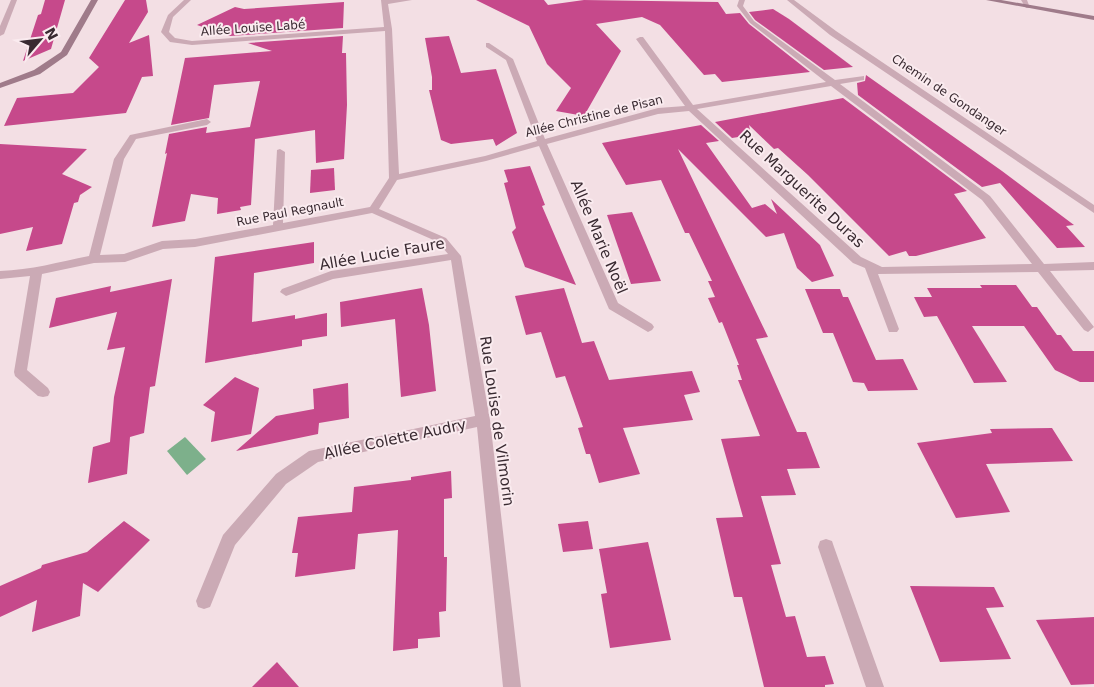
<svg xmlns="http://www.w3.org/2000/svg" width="1094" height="687" viewBox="0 0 1094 687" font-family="'DejaVu Sans',sans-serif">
	<rect width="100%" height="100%" fill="#f3dfe4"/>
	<polygon fill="#7db08b" points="185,437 206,459 187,475 167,451"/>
	<g fill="#c6498b">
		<polygon points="45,0 65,0 51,49 23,61 38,15 41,14"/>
		<polygon points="125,0 146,0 148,12 129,43 149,35 153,76 142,77 126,113 4,126 17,98 73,93 99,67 89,58"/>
		<polygon points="476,0 544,0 548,5 584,0 718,2 726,14 740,13 749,24 810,72 722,82 715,74 704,75 660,25 642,17 596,24 621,51 584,116 556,111 571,88 547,64 529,26"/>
		<polygon points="344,2 343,28 230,36 197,25 235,7 244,9"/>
		<polygon points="773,9 789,19 853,67 824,70 755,20 749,12"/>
		<polygon points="343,36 342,53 346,53 347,105 344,159 316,163 315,130 255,139 251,205 240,207 241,210 217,214 218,198 191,194 185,221 152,227 167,153 165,154 169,134 207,127 206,133 250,127 260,81 214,85 209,118 171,125 185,58 272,51 248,43"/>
		<polygon points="449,36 461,73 496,69 517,133 496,146 493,139 451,144 441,140 429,90 432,90 432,77 425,38"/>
		<polygon points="866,75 1002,171 1074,225 1066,226 1085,247 1057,248 1000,183 982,187 858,95 857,83 865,81"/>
		<polygon points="843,98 967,191 954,194 986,238 916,256 909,256 906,251 889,256 808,175 778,148 774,149 749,125 751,135 732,138 715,122"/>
		<polygon points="701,125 719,141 706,143 752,208 765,204 777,214 771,199 820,245 834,276 812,282 797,268 784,233 766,237 678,149 768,337 756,339 797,432 806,432 820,468 787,469 796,495 761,496 781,564 771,565 786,617 795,616 807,657 825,656 834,684 825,685 825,687 764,687 742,597 734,597 716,518 743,517 721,439 760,436 738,380 742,380 737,365 739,365 722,322 719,323 708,298 715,297 708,281 712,281 689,233 685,233 661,180 626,185 602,143"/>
		<polygon points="0,144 87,149 62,174 92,187 80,195 78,202 74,203 62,244 26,251 33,227 0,234"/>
		<polygon points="530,166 545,205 542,206 576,285 525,267 512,232 516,228 504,183 508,182 504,170"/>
		<polygon points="334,168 335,190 310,193 311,170"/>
		<polygon points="632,212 646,245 661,281 631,284 607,215"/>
		<polygon points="314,242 314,263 254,273 252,322 295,315 295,319 327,313 327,336 302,340 302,346 205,363 215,257"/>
		<polygon points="172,279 155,386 150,387 144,433 130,437 127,474 88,483 93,447 110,442 114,397 125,347 107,350 117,312 49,328 56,298 111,286 110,292"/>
		<polygon points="980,285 1016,285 1032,307 1037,307 1057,335 1061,335 1073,351 1094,351 1094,382 1080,382 1055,370 1024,326 972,326 1007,382 974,383 937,316 924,317 914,297 932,297 927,288 982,288"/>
		<polygon points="422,288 429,325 436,391 401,397 395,319 341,327 340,302"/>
		<polygon points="564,288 582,343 594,341 609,380 692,371 700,392 684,395 693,420 623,428 640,474 599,483 590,454 586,454 578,428 583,427 565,376 556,378 541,332 526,335 515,296"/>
		<polygon points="805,289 840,289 843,297 848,297 876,360 903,359 918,390 868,391 864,383 853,382 833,333 823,333"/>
		<polygon points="235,377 259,388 251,434 211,442 215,412 203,405"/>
		<polygon points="348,383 349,418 319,423 318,434 236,451 276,416 314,409 313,389"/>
		<polygon points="1052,428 1073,461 986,464 1010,512 956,518 917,443 992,433 990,429"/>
		<polygon points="451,471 452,498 444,499 444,557 447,557 446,611 439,612 440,637 418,639 418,648 393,651 398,530 358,534 355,569 295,577 298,553 292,553 298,517 352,512 354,487 411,480 411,477"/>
		<polygon points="124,521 150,540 98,592 83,583 80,616 32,632 37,600 0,617 0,586 41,568 42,565 87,552"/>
		<polygon points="588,521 593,549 563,552 558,524"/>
		<polygon points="648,542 671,640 610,648 601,594 607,593 599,549"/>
		<polygon points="910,586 994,587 1004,607 986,608 1011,659 940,662"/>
		<polygon points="1094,617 1094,684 1071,685 1036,620"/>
		<polygon points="277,662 299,687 252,687"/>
	</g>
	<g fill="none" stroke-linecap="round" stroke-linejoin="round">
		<polygon fill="#cbaab5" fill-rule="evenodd" points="1021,0 1027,0 1030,8 1026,8"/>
		<g fill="#cbaab5" fill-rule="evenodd">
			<polygon points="11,0 17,0 4,34 0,36 0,26"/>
			<path d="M184 0H191L173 17 169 32 175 38 192 41 384 27 381 0H412L388 4 392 29 399 174 485 156 537 141 506 60 486 47V43H489L513 59 545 139 658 108 685 106 636 39 640 37H643L693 105 826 82 750 23 737 6 739 0H745L743 6 754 21 835 80 864 76V80L840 84 990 196 1044 264 1094 262V270L1050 271 1094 327 1088 332 1084 330 1038 272 878 274 899 329 897 332H889L865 268 853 263 689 111 658 114 547 144 618 303 652 324 654 327 652 330 648 332 609 309 539 146 486 161 397 180 379 209 446 238 461 256 490 420 521 687H503L477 427 318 462 286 484 235 545 210 607 204 609 198 607 196 601 223 535 276 474 309 451 475 416 451 260 333 279 286 296 280 292 282 289 331 271 448 254 438 242 372 213 195 247 163 249 125 262 94 263 42 274 27 370 48 388 50 392 48 396 43 397 38 396 15 376 14 372 30 276 0 279V271C31 270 59 262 89 256L114 159 130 135 207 119 211 122 207 125 136 139 124 159 100 255 124 254 162 241 195 239 273 225 277 150 280 149 285 152 283 223 370 207 389 178 385 31 192 45 170 42 161 32 168 15ZM831 86 982 200 1032 264 882 267 861 257 697 109Z"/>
			<polygon points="787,0 794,0 836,31 1094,205 1094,213 830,35"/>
			<polygon points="826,539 832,541 834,547 884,687 866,687 818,547 820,541"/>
		</g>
		<g fill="#9f7b8a" fill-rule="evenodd">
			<polygon points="91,0 98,0 67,55 40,74 0,88 0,83 34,70 61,52"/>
			<polygon points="986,0 1001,0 1094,16 1094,20"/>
		</g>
	</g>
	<g text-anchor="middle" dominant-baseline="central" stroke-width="4" stroke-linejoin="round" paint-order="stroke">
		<g font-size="12" fill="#392a31" stroke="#faebef">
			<text transform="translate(253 28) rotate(-4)">Allée Louise Labé</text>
			<text transform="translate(949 95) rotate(34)">Chemin de Gondanger</text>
			<text transform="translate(594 116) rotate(-14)">Allée Christine de Pisan</text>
			<text transform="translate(290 212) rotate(-11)">Rue Paul Regnault</text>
		</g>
		<g font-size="15" fill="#392a31" stroke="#faebef">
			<text transform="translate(802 189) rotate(43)">Rue Marguerite Duras</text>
			<text transform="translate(599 237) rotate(67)">Allée Marie Noël</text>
			<text transform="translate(382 254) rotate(-10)">Allée Lucie Faure</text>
			<text transform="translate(497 421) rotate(82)">Rue Louise de Vilmorin</text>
			<text transform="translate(395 439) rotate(-12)">Allée Colette Audry</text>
		</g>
	</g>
	<g transform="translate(40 40) rotate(62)" stroke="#faebef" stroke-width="4" paint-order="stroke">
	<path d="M0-4L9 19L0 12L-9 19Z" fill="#392a31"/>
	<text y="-8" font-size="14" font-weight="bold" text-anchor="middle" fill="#392a31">N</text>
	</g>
</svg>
